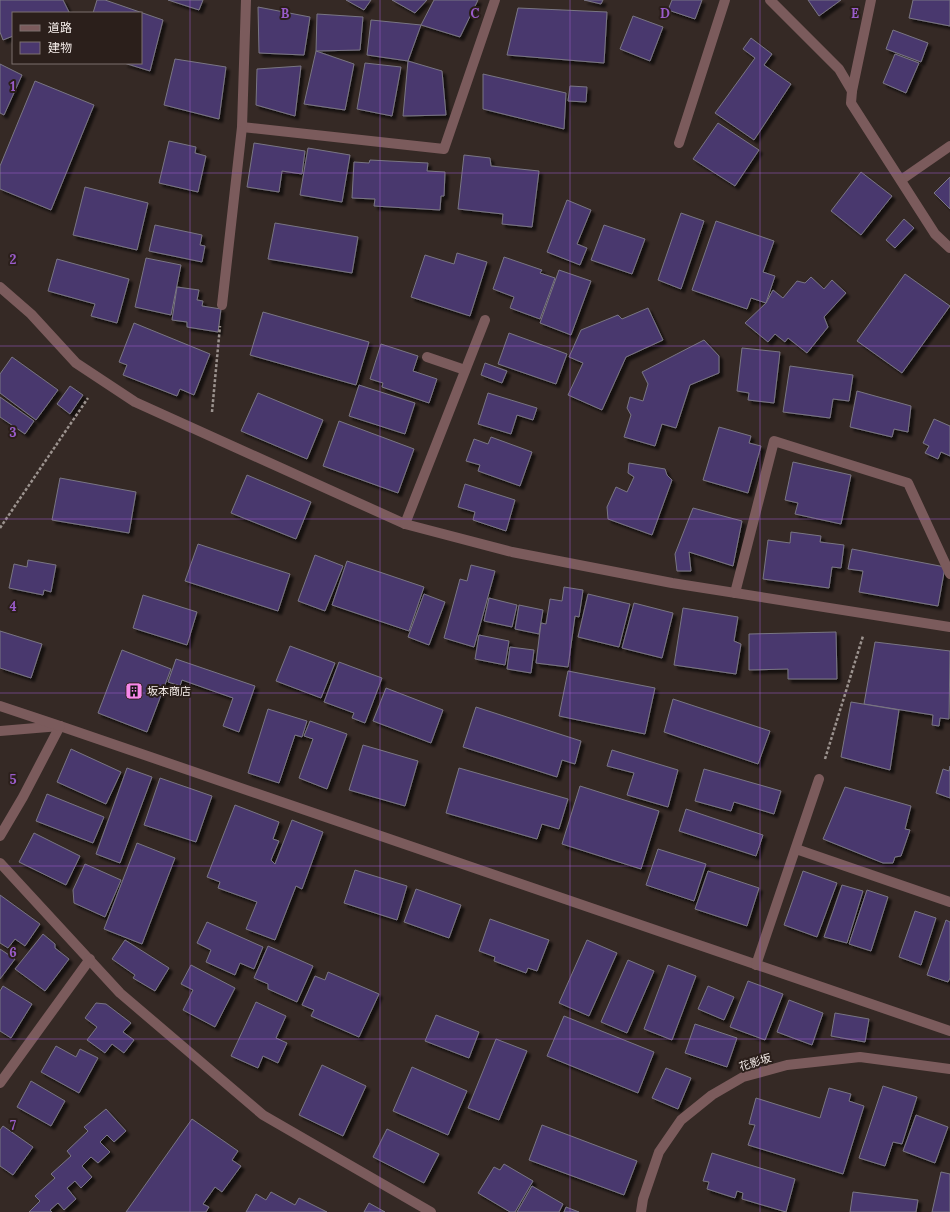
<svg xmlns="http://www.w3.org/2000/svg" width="950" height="1212" viewBox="0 0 950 1212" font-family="Lora,'Noto Sans JP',serif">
	<defs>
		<filter id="shadow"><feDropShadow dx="3.5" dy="3.5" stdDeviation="1" flood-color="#0009"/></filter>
	</defs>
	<rect width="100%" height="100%" fill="#352925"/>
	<g fill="#4a376e" stroke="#797683" filter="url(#shadow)">
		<polygon points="0,0 63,0 69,12 66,13 13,13 13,36 3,40 0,32"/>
		<polygon points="97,0 105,0 163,20 150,71 124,63 141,63 141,13 93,13"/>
		<polygon points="168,0 203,0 199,10"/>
		<polygon points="346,0 371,0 364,10"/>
		<polygon points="392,0 427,0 415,13"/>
		<polygon points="434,0 478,0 460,37 421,25"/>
		<polygon points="584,0 603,0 601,4"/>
		<polygon points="672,0 702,0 695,19 668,10"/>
		<polygon points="808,0 841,0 819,16"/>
		<polygon points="913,0 950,0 950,26 909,18"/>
		<polygon points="258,7 310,17 304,55 259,53"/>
		<polygon points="518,8 607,12 604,63 507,55"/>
		<polygon points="317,14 363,17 360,50 316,51"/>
		<polygon points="633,16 663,27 650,61 620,49"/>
		<polygon points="371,20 421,25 408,61 367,55"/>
		<polygon points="893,30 928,43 921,62 886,49"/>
		<polygon points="751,38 772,54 764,65 791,84 754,140 715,113 755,58 743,49"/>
		<polygon points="316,51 354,64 345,110 304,104"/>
		<polygon points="895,54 919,63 906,93 883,83"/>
		<polygon points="175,59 226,67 219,119 164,105"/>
		<polygon points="408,61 442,71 446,115 403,116"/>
		<polygon points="365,63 401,67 392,116 357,109"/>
		<polygon points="0,64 22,75 4,115 0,113"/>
		<polygon points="301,66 295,116 256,105 257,69"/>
		<polygon points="483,74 566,93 564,129 483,109"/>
		<polygon points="35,81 94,105 51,210 0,189 0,166"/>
		<polygon points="570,86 587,87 586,102 568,101"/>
		<polygon points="718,123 759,150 735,186 693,159"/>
		<polygon points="169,141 196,147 195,153 206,156 198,192 159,183"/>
		<polygon points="254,143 305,151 302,174 282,171 279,192 247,187"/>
		<polygon points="308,148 350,155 342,202 300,195"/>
		<polygon points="464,155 490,158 491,166 539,171 532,227 502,224 503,214 458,209"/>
		<polygon points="370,160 428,163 427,171 445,172 444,196 441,196 440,210 374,206 375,199 352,198 354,162 369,163"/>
		<polygon points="861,172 892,196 861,235 831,211"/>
		<polygon points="950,177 950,209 934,193"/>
		<polygon points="85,187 148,203 137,250 73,235"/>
		<polygon points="567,200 591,210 577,244 587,248 580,265 547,252"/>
		<polygon points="681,213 704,221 681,289 658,280"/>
		<polygon points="904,219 914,228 895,248 886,240"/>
		<polygon points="716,221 774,241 763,272 775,276 766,303 751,298 747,309 692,290"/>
		<polygon points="275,223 358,237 352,273 268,259"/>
		<polygon points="155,225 202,235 200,245 205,246 202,262 149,251"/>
		<polygon points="604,225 645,239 632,274 591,260"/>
		<polygon points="457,253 487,262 470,316 411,297 425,255 454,264"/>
		<polygon points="504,257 542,270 540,273 555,278 540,319 510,308 514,297 493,289"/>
		<polygon points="146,258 181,265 171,315 135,307"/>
		<polygon points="57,259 129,279 117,323 91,316 95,304 48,291"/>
		<polygon points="559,270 591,281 571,335 540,323"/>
		<polygon points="905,274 950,306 902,373 857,341"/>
		<polygon points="811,277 824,289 832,280 846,293 824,317 828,327 807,353 788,338 785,342 775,334 768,342 745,323 766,303 773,290 783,298 797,281 805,283"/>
		<polygon points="177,287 199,290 197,300 203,301 202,306 221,309 218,332 187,327 187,322 172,320"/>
		<polygon points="648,308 663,340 626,357 602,410 568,395 583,363 569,357 581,330 618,315 622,319"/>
		<polygon points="263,312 369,342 356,385 250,355"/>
		<polygon points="134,323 210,354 194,395 180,389 177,396 123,375 127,365 119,362"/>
		<polygon points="509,333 567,354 556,384 498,364"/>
		<polygon points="704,340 719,356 719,373 690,385 676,428 662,424 655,446 624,437 631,415 627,408 630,397 643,401 648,384 642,372"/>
		<polygon points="381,344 418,356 413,371 437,379 429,403 382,387 383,383 370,379"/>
		<polygon points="742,348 780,352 774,403 748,400 749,393 737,391"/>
		<polygon points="12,357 58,390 36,420 0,393 0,374"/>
		<polygon points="485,363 507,371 502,383 481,375"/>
		<polygon points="790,366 853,375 849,401 833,399 830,418 783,412"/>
		<polygon points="359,385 415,403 405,434 349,416"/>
		<polygon points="70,386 83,395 70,414 57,404"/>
		<polygon points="857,391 911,406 908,432 894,429 892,437 850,427"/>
		<polygon points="258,393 323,420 307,459 241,431"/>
		<polygon points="488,393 537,408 533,420 517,415 511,434 478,424"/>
		<polygon points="0,397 34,421 25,434 0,417"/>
		<polygon points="934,419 950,426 950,456 941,452 938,459 925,453 929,446 923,443"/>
		<polygon points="339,421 414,449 398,493 323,466"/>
		<polygon points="719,427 751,436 749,443 761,446 748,493 703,480"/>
		<polygon points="491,437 532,452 520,486 478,471 480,465 466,461 474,439 488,444"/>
		<polygon points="793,462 851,475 841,524 795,514 798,503 785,500"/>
		<polygon points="629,463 665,469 667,475 672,480 652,535 608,519 607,507 616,487 627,492 634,477 628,473"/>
		<polygon points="247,475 311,502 296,539 231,513"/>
		<polygon points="60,478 136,492 129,533 52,520"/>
		<polygon points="465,484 515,500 506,531 473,520 475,512 458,507"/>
		<polygon points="693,508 742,521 733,566 689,552 691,571 677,571 675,554"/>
		<polygon points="791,532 821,536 820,542 844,545 841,568 832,567 829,588 763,579 768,540 790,543"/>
		<polygon points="198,544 290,574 278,611 185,581"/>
		<polygon points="852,549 945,567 938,606 859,592 863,571 848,569"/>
		<polygon points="315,555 343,566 325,611 298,601"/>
		<polygon points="28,560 56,565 51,592 44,590 43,595 9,588 14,564 27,567"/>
		<polygon points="347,561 424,587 409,631 332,605"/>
		<polygon points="471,565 495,571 474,647 444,638 460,579 467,581"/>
		<polygon points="564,587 583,590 579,617 575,616 568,667 536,663 541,623 546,624 550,599 562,601"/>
		<polygon points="424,594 445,602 429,645 408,637"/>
		<polygon points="588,594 630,604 619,647 578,637"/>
		<polygon points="143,595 197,612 187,645 133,628"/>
		<polygon points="489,598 517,605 512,627 484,621"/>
		<polygon points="634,603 673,613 662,658 622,648"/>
		<polygon points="519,605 543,610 539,634 515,629"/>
		<polygon points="683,608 738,617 734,641 741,644 736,674 674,665"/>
		<polygon points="0,631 42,644 31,678 0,668"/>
		<polygon points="836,632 837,679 788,679 788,669 749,670 749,634"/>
		<polygon points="479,635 509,641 505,665 475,659"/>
		<polygon points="875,642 950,651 949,719 940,718 939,726 932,725 933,715 864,704"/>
		<polygon points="290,646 335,663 321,698 276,681"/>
		<polygon points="510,647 534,650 531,673 507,669"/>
		<polygon points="122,650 171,669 147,732 98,713"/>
		<polygon points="176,659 255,686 239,732 223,726 233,698 182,680 180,686 168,682"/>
		<polygon points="339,662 382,678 365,723 352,718 354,713 324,702"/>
		<polygon points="568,671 655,688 645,734 559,716"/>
		<polygon points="386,688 443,710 431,743 373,721"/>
		<polygon points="673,699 770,731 758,764 664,732"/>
		<polygon points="851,702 899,710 890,770 841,757"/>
		<polygon points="476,707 581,741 575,764 562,760 557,777 463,747"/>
		<polygon points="268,709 307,721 302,737 295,735 279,783 248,773"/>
		<polygon points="310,721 347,734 327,789 299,778 313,739 304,736"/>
		<polygon points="363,745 418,761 405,806 349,790"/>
		<polygon points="71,749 121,772 106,804 57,782"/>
		<polygon points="612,750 678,770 668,807 627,795 634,773 607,766"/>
		<polygon points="950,766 950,798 936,793 943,769 949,771"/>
		<polygon points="127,768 152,777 120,863 96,854"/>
		<polygon points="459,768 568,799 559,829 542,824 537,839 446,813"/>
		<polygon points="704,769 781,791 774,814 734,802 731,811 695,801"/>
		<polygon points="160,778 212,796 196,842 144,825"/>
		<polygon points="580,786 659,811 641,869 562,844"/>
		<polygon points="845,787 911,806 905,829 910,830 901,856 895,857 893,863 883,863 823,839"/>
		<polygon points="47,794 104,817 93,843 36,821"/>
		<polygon points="235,805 279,822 273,839 279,841 271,860 275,864 292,820 323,832 302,889 296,886 275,940 246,929 257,902 218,888 220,882 207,877"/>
		<polygon points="686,809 763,835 756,856 679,831"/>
		<polygon points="34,833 80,856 66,885 19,862"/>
		<polygon points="137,843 175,858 142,944 104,929"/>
		<polygon points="658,849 706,864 694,901 646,885"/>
		<polygon points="85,864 121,880 105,917 74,903 73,890"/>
		<polygon points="355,870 407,886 397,920 344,903"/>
		<polygon points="708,871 759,888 747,926 695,909"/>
		<polygon points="803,871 837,883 817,937 784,925"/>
		<polygon points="842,885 863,891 847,943 824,937"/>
		<polygon points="416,889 461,905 449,938 404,922"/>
		<polygon points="867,890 888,897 871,951 849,944"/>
		<polygon points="0,895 40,924 25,946 15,939 8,948 0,943"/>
		<polygon points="915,911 936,918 921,965 899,957"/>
		<polygon points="490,919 549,940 537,971 528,968 526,973 494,961 495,957 479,951"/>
		<polygon points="946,920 950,922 950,978 948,982 927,975"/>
		<polygon points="207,922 263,947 254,969 240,963 235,975 206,962 211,950 197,943"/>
		<polygon points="43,934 55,944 55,948 69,959 45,991 15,969"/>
		<polygon points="125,940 169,968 155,991 133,978 135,975 112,959"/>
		<polygon points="587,940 617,953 589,1016 559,1003"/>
		<polygon points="268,946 313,966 297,1002 268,989 268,984 254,978"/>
		<polygon points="0,949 15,959 0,979"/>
		<polygon points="628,960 654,971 627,1033 601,1022"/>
		<polygon points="191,965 235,988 215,1027 183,1010 193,990 181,984"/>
		<polygon points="668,965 696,976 672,1040 644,1029"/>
		<polygon points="328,972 379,994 359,1037 311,1016 314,1010 302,1005 315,976 325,980"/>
		<polygon points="748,981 783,994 765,1040 730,1027"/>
		<polygon points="3,986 32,1004 11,1038 0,1031 0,991"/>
		<polygon points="708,986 734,997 724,1020 698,1009"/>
		<polygon points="789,1000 823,1013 812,1045 777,1032"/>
		<polygon points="256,1002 286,1016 276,1038 287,1043 278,1063 263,1056 258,1068 231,1056"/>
		<polygon points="96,1003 106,1004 131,1023 123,1032 134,1040 124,1053 112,1044 105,1053 87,1040 97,1027 85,1018"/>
		<polygon points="835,1013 869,1019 865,1042 831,1036"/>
		<polygon points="436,1015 479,1032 469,1058 425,1041"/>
		<polygon points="564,1016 654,1052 638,1093 547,1056"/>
		<polygon points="695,1024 737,1038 727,1067 685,1053"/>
		<polygon points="496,1039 527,1051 499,1120 468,1108"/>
		<polygon points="56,1046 76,1057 80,1049 98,1058 79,1093 41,1072"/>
		<polygon points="322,1065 366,1086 343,1136 299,1115"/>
		<polygon points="412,1067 467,1091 448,1135 393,1111"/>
		<polygon points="666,1068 691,1078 678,1109 652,1098"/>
		<polygon points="31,1081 65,1101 51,1126 17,1107"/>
		<polygon points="883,1086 917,1097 902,1144 893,1142 885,1166 859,1158"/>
		<polygon points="829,1088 851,1094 849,1101 864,1106 843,1174 748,1145 755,1125 749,1124 756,1098 820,1118"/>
		<polygon points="106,1109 126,1131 114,1142 107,1135 100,1142 110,1152 98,1163 91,1157 82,1166 92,1177 81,1188 75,1181 67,1188 76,1199 64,1210 58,1203 50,1210 52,1212 29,1212 40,1201 35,1196 55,1178 51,1174 71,1156 67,1151 88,1131 84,1127"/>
		<polygon points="916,1115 948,1127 935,1163 903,1151"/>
		<polygon points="192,1119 238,1151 232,1160 241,1166 222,1192 215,1187 203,1204 209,1207 206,1212 126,1212"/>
		<polygon points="542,1125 637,1161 624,1195 529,1160"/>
		<polygon points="3,1126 33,1147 13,1175 0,1166 0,1130"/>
		<polygon points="387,1129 439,1154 424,1183 373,1157"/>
		<polygon points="712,1153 795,1179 786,1212 742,1199 743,1193 737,1191 735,1198 707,1189 709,1182 703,1181"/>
		<polygon points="504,1164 533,1181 515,1212 510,1212 478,1193 494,1167 500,1170"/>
		<polygon points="941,1172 950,1174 950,1212 932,1212"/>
		<polygon points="532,1186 563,1204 559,1212 517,1212"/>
		<polygon points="271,1192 295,1205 299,1198 327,1212 246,1212 256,1194 266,1200"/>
		<polygon points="853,1192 918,1200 916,1212 850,1212"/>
		<polygon points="369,1203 385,1212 364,1212"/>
		<polygon points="566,1207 579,1212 564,1212"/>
	</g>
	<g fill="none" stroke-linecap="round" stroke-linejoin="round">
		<g stroke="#9c938f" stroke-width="2.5" stroke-dasharray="3 2" stroke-linecap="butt">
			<polyline points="212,412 220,326"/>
			<polyline points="0,528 88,398"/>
			<polyline points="825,759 863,636"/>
		</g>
		<g stroke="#7b5b5c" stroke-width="10">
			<polyline points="242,127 444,149 495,0"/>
			<polyline points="679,143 725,0"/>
			<polyline points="901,180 950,146"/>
			<polyline points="427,357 465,370"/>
		</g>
		<g stroke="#7b5b5c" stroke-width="10">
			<polyline points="770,0 839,69 852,91"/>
			<polyline points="871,0 852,91 851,103 935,234 950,248"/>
			<polyline points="0,287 31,314 76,363 135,402 405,524 512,552 672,583 950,627"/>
			<polyline points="222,305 242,127 246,0"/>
			<polyline points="405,524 485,320"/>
			<polyline points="735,593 774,441 908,483 950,574"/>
			<polyline points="0,731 60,726 950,1031"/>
			<polyline points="0,836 23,797 60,726"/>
			<polyline points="796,849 950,902"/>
			<polyline points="0,863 120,993 263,1115 431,1212"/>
			<polyline points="756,965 819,779"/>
			<polyline points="0,1083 90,959"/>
			<polyline points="641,1212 643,1199 659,1152 681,1120 712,1095 743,1077 787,1065 860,1057 950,1069"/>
		</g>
		<polyline stroke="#7b5b5c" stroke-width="10" points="0,706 60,726"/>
	</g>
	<path fill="none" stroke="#9a5cca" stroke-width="1" stroke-opacity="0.55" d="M190 0V1212M380 0V1212M570 0V1212M760 0V1212M0 173H950M0 346H950M0 519H950M0 693H950M0 866H950M0 1039H950"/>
	<defs>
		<g id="building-square" transform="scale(0.9)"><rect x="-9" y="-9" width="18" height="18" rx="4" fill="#f888ea" stroke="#2b1f1b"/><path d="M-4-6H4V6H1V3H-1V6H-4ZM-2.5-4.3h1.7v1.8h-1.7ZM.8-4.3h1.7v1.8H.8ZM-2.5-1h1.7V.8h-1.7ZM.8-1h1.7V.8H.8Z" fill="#111"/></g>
	</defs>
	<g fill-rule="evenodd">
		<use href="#building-square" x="134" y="691"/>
	</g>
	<g text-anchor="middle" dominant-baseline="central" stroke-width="4" stroke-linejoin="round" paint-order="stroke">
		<g font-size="11" fill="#f5edea" stroke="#2b1f1b" text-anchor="start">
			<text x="147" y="691">坂本商店</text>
		</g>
		<g font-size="11" fill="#f5edea" stroke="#2b1f1b">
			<text transform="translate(755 1062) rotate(-17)">花影坂</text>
		</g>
	</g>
	<g font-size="13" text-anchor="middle" font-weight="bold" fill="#9a5cca" stroke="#2b1f1b" stroke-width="4" stroke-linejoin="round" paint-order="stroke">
		<text x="285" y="18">B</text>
		<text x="475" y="18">C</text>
		<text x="665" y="18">D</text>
		<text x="855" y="18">E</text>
		<text x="13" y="91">1</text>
		<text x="13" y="264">2</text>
		<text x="13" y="437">3</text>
		<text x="13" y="611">4</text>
		<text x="13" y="784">5</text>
		<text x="13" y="957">6</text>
		<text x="13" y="1130">7</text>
	</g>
	<rect x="12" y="12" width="130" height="52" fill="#2b1f1b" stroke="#7c716e"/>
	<rect x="20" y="25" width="20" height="6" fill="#7b5b5c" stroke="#7c716e"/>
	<text x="48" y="32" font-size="12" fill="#f5edea">道路</text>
	<rect x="20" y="42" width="20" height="12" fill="#4a376e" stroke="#7c716e"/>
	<text x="48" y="52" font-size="12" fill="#f5edea">建物</text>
</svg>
